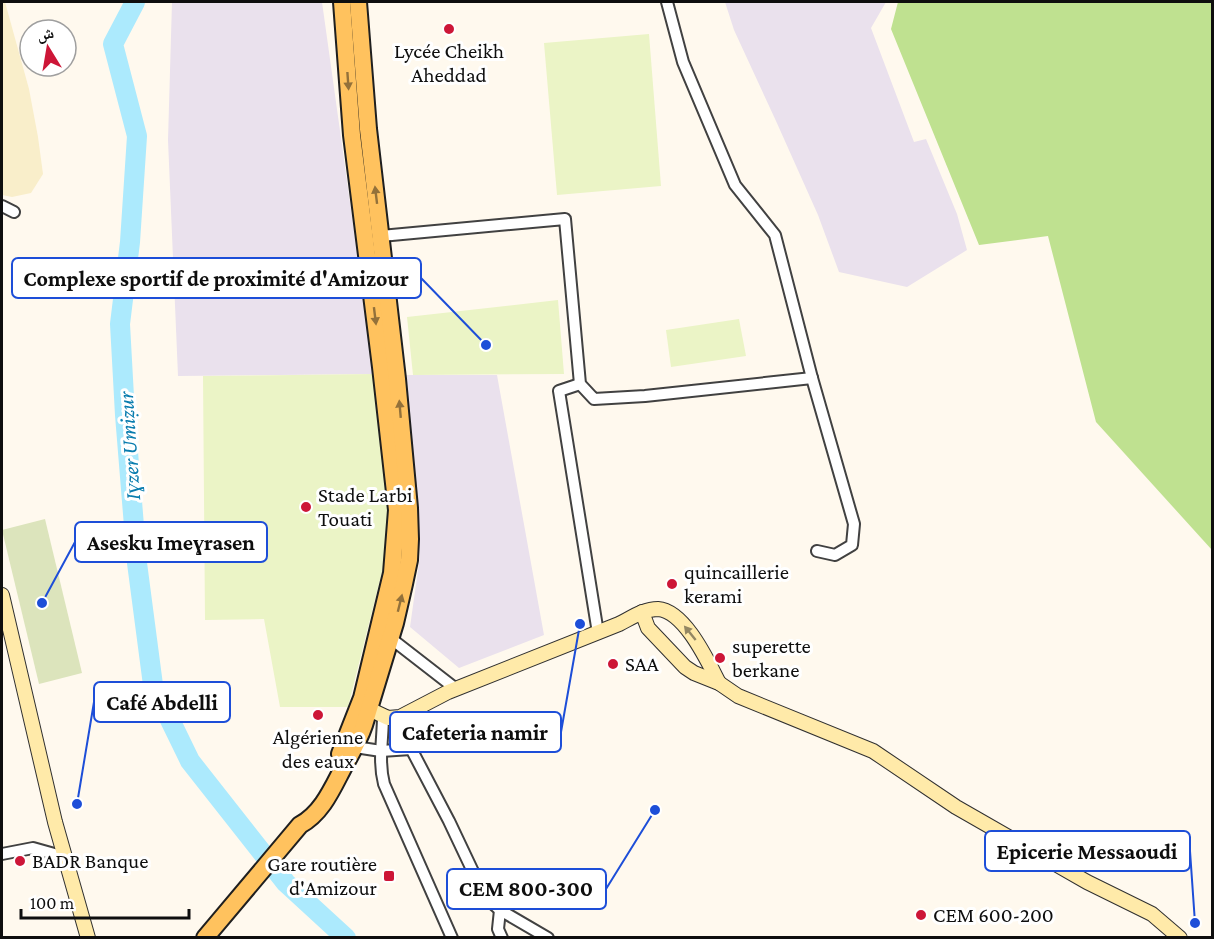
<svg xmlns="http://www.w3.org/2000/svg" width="1214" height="939" viewBox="0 0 1214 939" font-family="'Crimson Pro','Noto Naskh Arabic',serif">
	<rect width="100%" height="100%" fill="#fff9ee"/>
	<g fill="#eae1ed">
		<polygon points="172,2 322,2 374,374 178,376 168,140"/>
		<polygon points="725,2 886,2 871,28 914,142 926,139 957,214 967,250 907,287 839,272 818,215 776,121 734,30"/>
		<polygon points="403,375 497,375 544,635 459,668 410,627 420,556"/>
	</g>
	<polygon fill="#f9eeca" points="2,2 5,2 29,89 38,137 43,174 31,193 12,197 2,195"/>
	<polygon fill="#bfe190" points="898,2 1212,2 1212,550 1096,422 1048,236 979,245 891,29"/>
	<polygon fill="#dce4bc" points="45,519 82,673 39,684 2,530"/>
	<g fill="#ebf4c6">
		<polygon points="649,34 661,186 557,195 544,43"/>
		<polygon points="558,300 564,374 413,375 407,317"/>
		<polygon points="739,319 746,356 671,367 666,330"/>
		<polygon points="374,374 391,504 387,552 348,707 280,707 264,619 205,620 203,376"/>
	</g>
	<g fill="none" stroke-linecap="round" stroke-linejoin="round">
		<polyline stroke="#aceafd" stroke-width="20" points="135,2 113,44 137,136 130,242 120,324 125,415 137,563 153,685 190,761 286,883 346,938"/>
		<g stroke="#414141" stroke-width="14">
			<g id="minor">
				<polyline points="667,2 683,62 735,185 775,235 812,378 854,524 852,545 835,555 817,551"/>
				<polyline points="2,206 14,212"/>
				<polyline points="381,236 565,219 580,384 594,399 645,396 812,378"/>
				<polyline points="580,384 559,391 598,633"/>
				<polyline points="389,637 456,689"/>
				<path d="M383 715C383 739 378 761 384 784L452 938"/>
				<polyline points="395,718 449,821 485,897 500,910 548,938"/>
				<polyline points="355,747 381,751 411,749"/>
				<polyline points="2,854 33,848 65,857"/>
				<polyline points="500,910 498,929 502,938"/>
			</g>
		</g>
		<g stroke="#303030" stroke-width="16">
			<g id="secondary">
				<polyline points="2,595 55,822 88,938"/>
				<polyline points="642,612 648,628 685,667 694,673 719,683 738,696 873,751 956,807 1087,882 1152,914 1180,938"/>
				<path d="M362 704 369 709 388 718 400 717 448 692 619 624C631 618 644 609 658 609 685 611 708 662 719 683"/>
			</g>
		</g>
		<g stroke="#1f1f1f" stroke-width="20">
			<g id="primary">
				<polyline points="340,754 362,698 392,573 397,510 381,367 352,135 342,2"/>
				<path d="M205 938 300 825C322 813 332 789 343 768 351 754 359 740 364 725L395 623 404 584 409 560 410 539 409 508 397 379 368 129 358 2"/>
			</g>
		</g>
		<use href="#minor" stroke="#fff" stroke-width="10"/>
		<use href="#secondary" stroke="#ffeaa9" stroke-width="14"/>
		<use href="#primary" stroke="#ffc25e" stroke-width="16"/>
	</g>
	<defs><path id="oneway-solid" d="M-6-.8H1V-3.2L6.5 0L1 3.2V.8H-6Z" transform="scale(1.5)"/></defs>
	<g fill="#93713a">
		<use href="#oneway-solid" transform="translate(348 81) rotate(86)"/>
		<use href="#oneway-solid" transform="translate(376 195) rotate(-97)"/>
		<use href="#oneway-solid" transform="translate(375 316) rotate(83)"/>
		<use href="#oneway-solid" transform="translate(400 409) rotate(-95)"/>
		<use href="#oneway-solid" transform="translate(400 603) rotate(-76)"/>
	</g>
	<use fill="#938763" href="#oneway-solid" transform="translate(690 633) rotate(-129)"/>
	<g fill="#cd1637" stroke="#fff" stroke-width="2">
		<circle cx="449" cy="29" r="6"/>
		<circle cx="306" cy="507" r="6"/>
		<circle cx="672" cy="584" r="6"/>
		<circle cx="720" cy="658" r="6"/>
		<circle cx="613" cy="664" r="6"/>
		<circle cx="318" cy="715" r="6"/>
		<circle cx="20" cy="861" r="6"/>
		<rect x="383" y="870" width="12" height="12" rx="3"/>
		<circle cx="921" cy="915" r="6"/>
	</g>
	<g text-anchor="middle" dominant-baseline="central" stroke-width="6" stroke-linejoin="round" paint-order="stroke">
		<g font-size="21" fill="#0e0e0e" stroke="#fff" text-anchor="start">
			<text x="449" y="51" text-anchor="middle">Lycée Cheikh<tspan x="449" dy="24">Aheddad</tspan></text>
			<text x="318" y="495">Stade Larbi<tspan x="318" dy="24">Touati</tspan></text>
			<text x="684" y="572">quincaillerie<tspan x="684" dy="24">kerami</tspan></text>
			<text x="732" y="646">superette<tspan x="732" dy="24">berkane</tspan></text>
			<text x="625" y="664">SAA</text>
			<text x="318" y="737" text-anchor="middle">Algérienne<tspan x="318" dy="24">des eaux</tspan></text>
			<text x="32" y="861">BADR Banque</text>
			<text x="377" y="864" text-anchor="end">Gare routière<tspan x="377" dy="24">d'Amizour</tspan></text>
			<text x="933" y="915">CEM 600-200</text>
		</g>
		<g font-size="22" font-style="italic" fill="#087cae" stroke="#fff">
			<text transform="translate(129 446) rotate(-94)">Iɣzer Umiẓur</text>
		</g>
	</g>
	<path fill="none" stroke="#1d4ed8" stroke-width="2" d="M486 345L421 278M42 603L75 542M77 804L94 702M580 624L561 732M1195 923L1190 851M655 810L606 889"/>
	<g fill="#1d4ed8" stroke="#fff" stroke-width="2">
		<circle cx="486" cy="345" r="6"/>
		<circle cx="42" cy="603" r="6"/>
		<circle cx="77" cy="804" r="6"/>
		<circle cx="580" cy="624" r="6"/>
		<circle cx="1195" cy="923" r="6"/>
		<circle cx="655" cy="810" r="6"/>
	</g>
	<g fill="#fff" stroke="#1d4ed8" stroke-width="2">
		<rect x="12" y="258" width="409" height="40" rx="6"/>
		<rect x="75" y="522" width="192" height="40" rx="6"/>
		<rect x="94" y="682" width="136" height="40" rx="6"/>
		<rect x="390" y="712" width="171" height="40" rx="6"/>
		<rect x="985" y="831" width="205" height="40" rx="6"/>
		<rect x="447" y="869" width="159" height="40" rx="6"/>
	</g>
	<g font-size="22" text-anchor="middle" font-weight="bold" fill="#0e0e0e">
		<text x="216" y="286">Complexe sportif de proximité d'Amizour</text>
		<text x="171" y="550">Asesku Imeɣrasen</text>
		<text x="162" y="710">Café Abdelli</text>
		<text x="475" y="740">Cafeteria namir</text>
		<text x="1087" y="859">Epicerie Messaoudi</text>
		<text x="526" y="896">CEM 800-300</text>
	</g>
	<rect width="1214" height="939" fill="none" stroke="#0e0e0e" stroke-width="6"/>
	<g transform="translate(48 48) rotate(349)"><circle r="28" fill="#ffffff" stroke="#9f9f9f" stroke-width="1.5"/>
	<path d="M0-4.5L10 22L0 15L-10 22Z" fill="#cd1637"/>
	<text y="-9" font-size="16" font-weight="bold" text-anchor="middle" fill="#0e0e0e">ش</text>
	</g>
	<path d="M21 909v9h168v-9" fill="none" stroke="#0e0e0e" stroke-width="3"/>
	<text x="30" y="909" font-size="18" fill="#0e0e0e" stroke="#ffffff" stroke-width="4.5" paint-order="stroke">100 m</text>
</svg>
